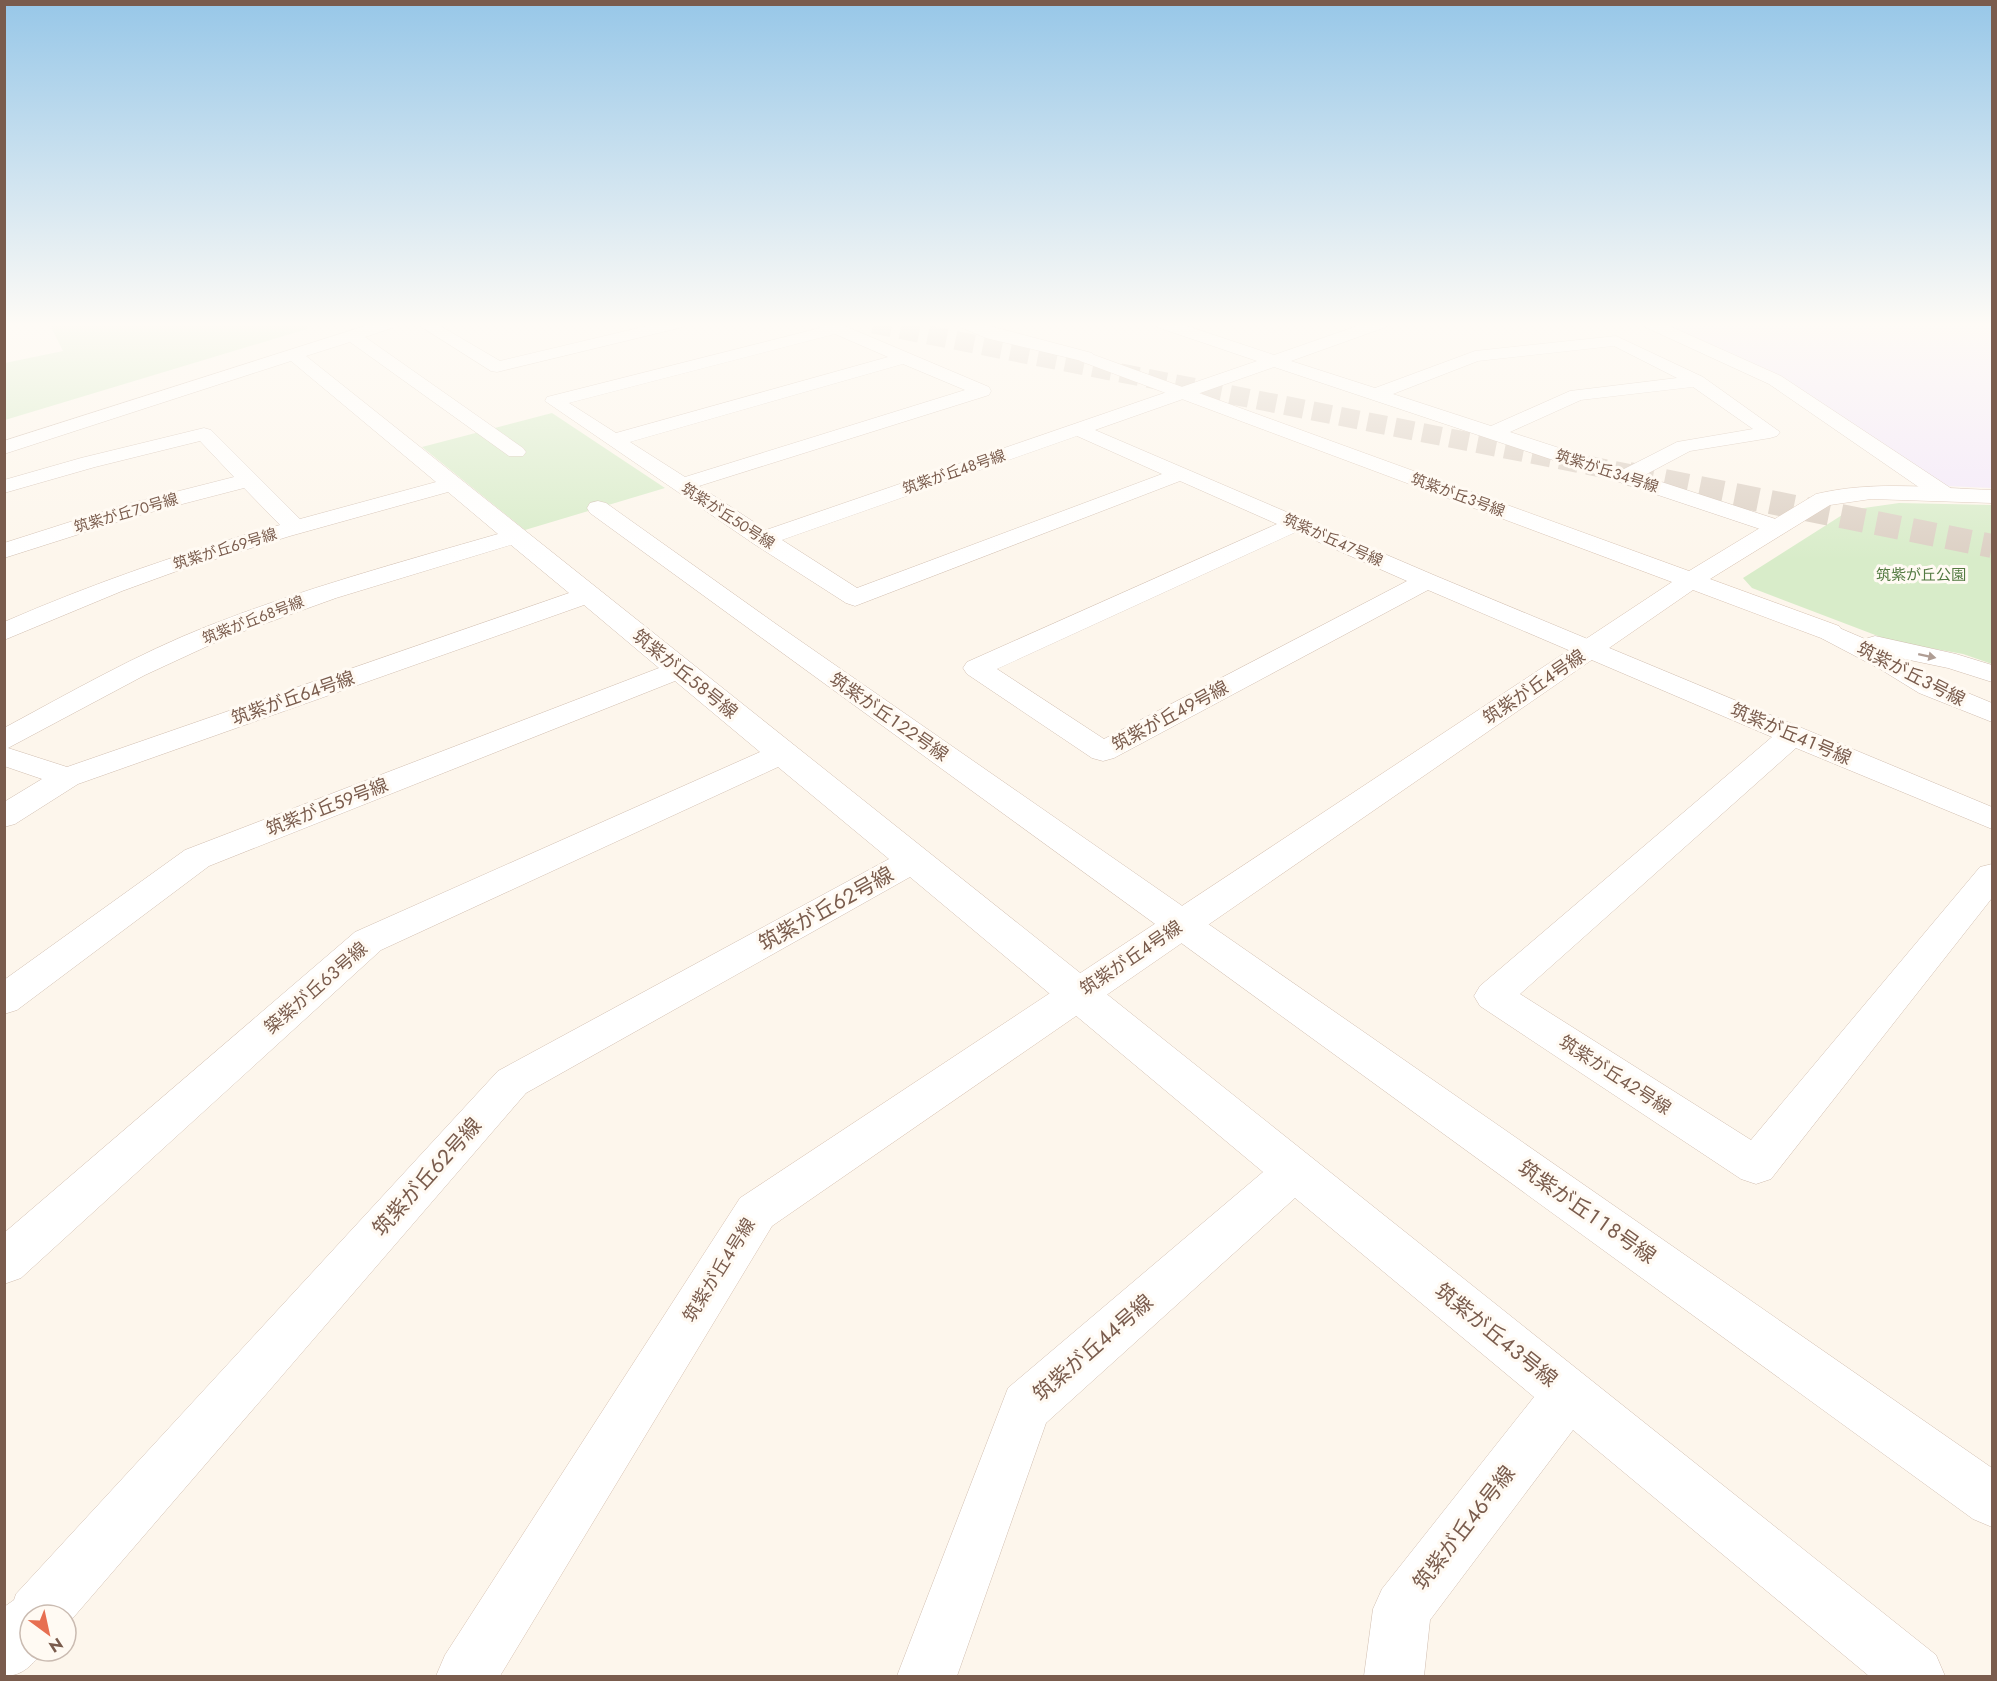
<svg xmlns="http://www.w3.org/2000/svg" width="1997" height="1681" viewBox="0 0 1997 1681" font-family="Jost,'Noto Sans JP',sans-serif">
	<rect width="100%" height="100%" fill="#fdf6ec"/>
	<polygon fill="#f3e8fa" points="1662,324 1992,324 1992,488 1945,486 1782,378"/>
	<g fill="#d8ecc9">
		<polygon points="309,324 307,329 5,420 5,363 63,351 50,325"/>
		<polygon points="552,413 665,488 525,530 422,447"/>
		<polygon points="1899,503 1992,505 1992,664 1963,654 1891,641 1752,588 1743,578 1850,510"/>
	</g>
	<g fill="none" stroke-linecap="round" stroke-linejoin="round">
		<polyline stroke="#dcd0c4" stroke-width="19" stroke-dasharray="19 9" stroke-linecap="butt" points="873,324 1637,475"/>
		<polyline stroke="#dcd0c4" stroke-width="24" stroke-dasharray="24 12" stroke-linecap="butt" points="1629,474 1992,546"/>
		<g stroke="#d1beb0" stroke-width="1">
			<g id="street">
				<path d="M371 324H397L395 327 365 337 523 448 526 452 523 456H509L350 342 306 356 1936 1655 1945 1676H1869L1573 1430 1430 1620 1424 1676H1364L1373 1609 1382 1589 1534 1397 1295 1198 1046 1423 957 1676H897L1008 1388 1263 1172 910 877 526 1093 66 1626V1615H30V1651H44C32 1664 24 1676 4 1676V1607L14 1600 16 1594 498 1071 889 859 778 767 381 950 21 1278 4 1284V1233L355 932 760 752 675 681 209 866 17 1010 4 1014V980L185 850 659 668 584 605 78 784 15 824 4 827V802L42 779 4 766V728C71 692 137 654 208 626 302 589 401 562 498 534L448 492 290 536 177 571 122 591 4 640V622C94 583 186 551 280 525L244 488 136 516 4 558V543L120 506 234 477 200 441 95 467 4 493V480L81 458 204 428 211 430 300 519 436 482 291 361 4 454V441ZM511 545 569 593 67 767 8 748 145 675 225 638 336 598Z"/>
				<polygon points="417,324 437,324 500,361 655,324 685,324 683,327 497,372 491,371"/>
				<path d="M817 324H840L989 387 991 391 989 395 699 486 766 530 1257 361 1157 327 1155 324H1181L1274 355 1363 324H1388L1386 327 1291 361 1375 388 1475 351 1616 336 1703 377 1780 432 1777 436 1770 438 1690 451 1643 476 1785 522 1788 527 1785 532 1777 534 1769 532 1274 367 1095 430 1436 576 1992 807V829L1796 748 1520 994 1751 1140 1980 867 1992 864V898L1771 1179 1756 1184 1741 1179 1480 1006 1474 996 1480 986 1772 737 1428 590 1114 758 1103 761 1092 758 967 674 963 668 967 662 1277 524 1180 481 855 606 846 603 754 544 545 401 547 397 820 328ZM835 334 888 357 616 433 569 403ZM1614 346 1677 378 1570 391 1491 426 1393 394 1478 361ZM903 364 965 390 685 477 630 442ZM1693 387 1753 429 1677 442 1624 469 1510 432 1581 400ZM1077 436 1162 474 857 588 782 540ZM1296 532 1407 581 1104 739 997 669Z"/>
				<polygon points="958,324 982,324 1092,353 1095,357 1092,361 1086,362 986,338 960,327"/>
				<polygon points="1643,324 1665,324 1781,376 1952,489 1955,494 1952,499 1944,501 1936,499 1769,384 1645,327"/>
				<polygon points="598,501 606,503 776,624 1992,1468 1992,1527 1973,1519 590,513 587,508 590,503"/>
				<polygon points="1830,624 1865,639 1875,636 1956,654 1992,665 1992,682 1948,668 1900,658 1939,681 1992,703 1992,722 1919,693 1880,669 1821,638 1817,632 1821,626"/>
			</g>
		</g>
		<g stroke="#d6c0b0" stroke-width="1">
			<path id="secondary" d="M1086 352 1689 571 1816 494C1874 480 1934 488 1992 490V503L1871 499 1830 505 1710 579 1839 626 1843 632 1839 638 1830 640 1821 638 1693 590 772 1226 500 1676H436L445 1655 740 1198 1672 582 1080 361 1077 357 1080 353Z"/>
		</g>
		<use href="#street" fill="#fff" fill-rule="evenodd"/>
		<use href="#secondary" fill="#fff" fill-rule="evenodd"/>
	</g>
	<defs><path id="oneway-solid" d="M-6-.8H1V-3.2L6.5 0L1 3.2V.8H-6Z" transform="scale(1.5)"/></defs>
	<use fill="#af9d94" href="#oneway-solid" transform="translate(1927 656) rotate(12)"/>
	<linearGradient id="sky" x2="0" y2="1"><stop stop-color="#97c7e8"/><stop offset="0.58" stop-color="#fefbf6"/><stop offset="1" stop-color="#fefbf6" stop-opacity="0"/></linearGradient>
	<rect width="1997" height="560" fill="url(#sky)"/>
	<g text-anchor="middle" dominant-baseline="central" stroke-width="6" stroke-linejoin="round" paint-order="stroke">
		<g font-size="15" fill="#7a5c4d" stroke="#fffaf3">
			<text transform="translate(1607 471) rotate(18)">筑紫が丘３４号線</text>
			<text transform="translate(954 472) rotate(-19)">筑紫が丘４８号線</text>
			<text transform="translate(1458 495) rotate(20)">筑紫が丘３号線</text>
			<text transform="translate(126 513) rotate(-16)">筑紫が丘７０号線</text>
			<text transform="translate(728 516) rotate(33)">筑紫が丘５０号線</text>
			<text transform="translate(1333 540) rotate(24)">筑紫が丘４７号線</text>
			<text transform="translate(225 549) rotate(-17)">筑紫が丘６９号線</text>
			<text transform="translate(253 620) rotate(-21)">筑紫が丘６８号線</text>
		</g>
		<g font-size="15" fill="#537a41" stroke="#fffaf3">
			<text x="1921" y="575">筑紫が丘公園</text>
		</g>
		<g font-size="18" fill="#7a5c4d" stroke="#fffaf3">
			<text transform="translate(685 674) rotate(39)">筑紫が丘５８号線</text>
			<text transform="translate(1911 674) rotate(27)">筑紫が丘３号線</text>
			<text transform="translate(1534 687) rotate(-34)">筑紫が丘４号線</text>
			<text transform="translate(293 698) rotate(-19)">筑紫が丘６４号線</text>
			<text transform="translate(1170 716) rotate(-28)">筑紫が丘４９号線</text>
			<text transform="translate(889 717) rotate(35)">筑紫が丘１２２号線</text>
			<text transform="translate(1791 734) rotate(23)">筑紫が丘４１号線</text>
			<text transform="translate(327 807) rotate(-21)">筑紫が丘５９号線</text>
			<text transform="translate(1131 958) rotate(-34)">筑紫が丘４号線</text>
			<text transform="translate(316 988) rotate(-41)">築紫が丘６３号線</text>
			<text transform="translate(1615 1075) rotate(33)">筑紫が丘４２号線</text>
			<text transform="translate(719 1270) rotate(-58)">筑紫が丘４号線</text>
		</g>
		<g font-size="21" fill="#7a5c4d" stroke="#fffaf3">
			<text transform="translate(826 909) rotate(-29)">筑紫が丘６２号線</text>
			<text transform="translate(427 1177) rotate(-48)">筑紫が丘６２号線</text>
			<text transform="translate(1587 1212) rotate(35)">筑紫が丘１１８号線</text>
			<text transform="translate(1496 1335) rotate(39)">筑紫が丘４３号線</text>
			<text transform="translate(1093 1348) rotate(-41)">筑紫が丘４４号線</text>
			<text transform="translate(1464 1528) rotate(-52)">筑紫が丘４６号線</text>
		</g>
	</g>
	<rect width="1997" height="1681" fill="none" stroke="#7a5c4d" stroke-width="12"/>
	<g transform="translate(48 1633) rotate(147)"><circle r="28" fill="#fffaf3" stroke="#cabbb1" stroke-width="1.5"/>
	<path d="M0-4.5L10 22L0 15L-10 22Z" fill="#e76f51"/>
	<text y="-9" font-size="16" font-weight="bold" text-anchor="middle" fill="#7a5c4d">N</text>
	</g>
</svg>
